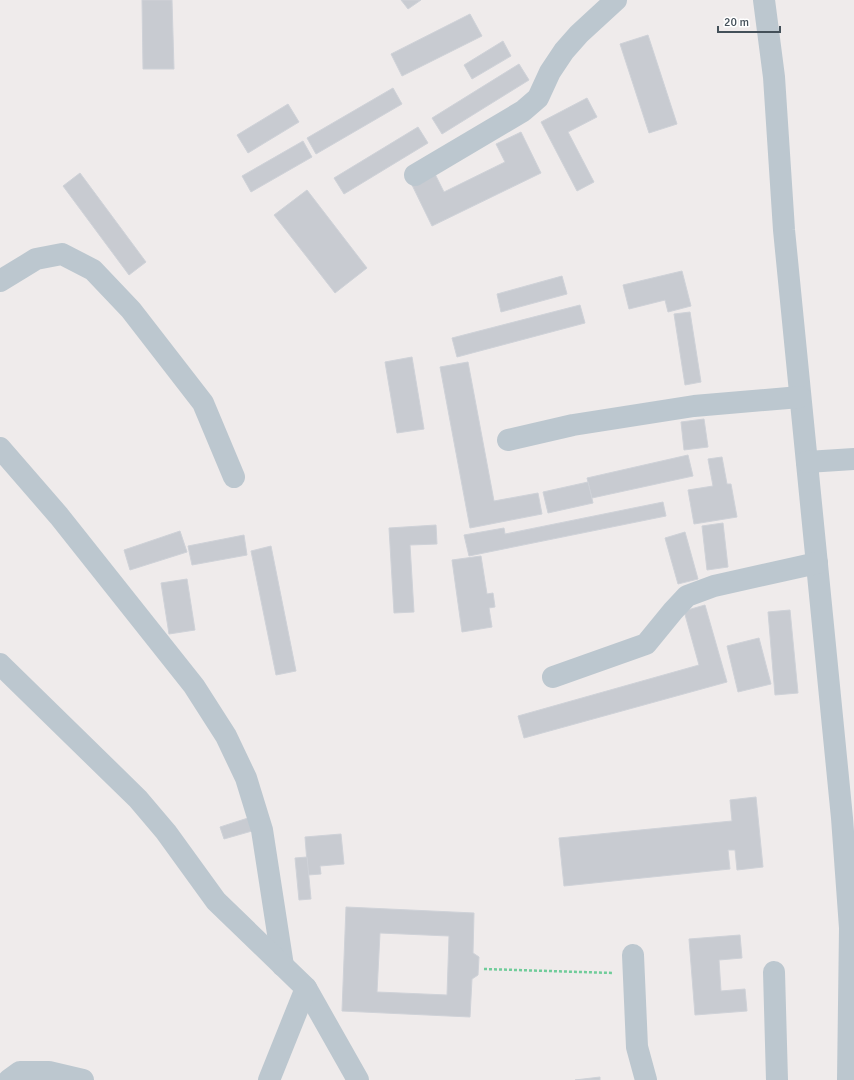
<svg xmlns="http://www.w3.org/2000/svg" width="854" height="1080" viewBox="0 0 854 1080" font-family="Signika,sans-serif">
	<rect width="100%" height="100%" fill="#efebeb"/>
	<g fill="#c8cbd1" stroke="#cfd2d8" fill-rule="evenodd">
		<polygon points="142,0 172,0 174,69 143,69"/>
		<polygon points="401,0 421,0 408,9"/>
		<polygon points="470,14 482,36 402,76 391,54"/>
		<polygon points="648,35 677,124 649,133 620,44"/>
		<polygon points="503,41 511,56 472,79 464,65"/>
		<polygon points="519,64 529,80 442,134 432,118"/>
		<polygon points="393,88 402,104 316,154 307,138"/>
		<polygon points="587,98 597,117 568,132 594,182 577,191 541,122"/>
		<polygon points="288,104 299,122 248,153 237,135"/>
		<polygon points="418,127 428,143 344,194 334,178"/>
		<polygon points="521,132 541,173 432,226 412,185 435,174 444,192 505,162 496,144"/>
		<polygon points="303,141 312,157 251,192 242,176"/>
		<polygon points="80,173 146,262 129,275 63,186"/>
		<polygon points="307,190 367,268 335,293 274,215"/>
		<polygon points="682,271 691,306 668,312 665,300 629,309 623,285"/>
		<polygon points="562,276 567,294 501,312 497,294"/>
		<polygon points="580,305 585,323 457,357 452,338"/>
		<polygon points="690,312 701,382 685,385 674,314"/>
		<polygon points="412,357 424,429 397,433 385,362"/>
		<polygon points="468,362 494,501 538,493 542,514 470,528 440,367"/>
		<polygon points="704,419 708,447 684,450 681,422"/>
		<polygon points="688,455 693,476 592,498 587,478"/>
		<polygon points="722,457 727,484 731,484 737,517 694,524 688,490 713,486 708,459"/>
		<polygon points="588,482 593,503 548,513 543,492"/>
		<polygon points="663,502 666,516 469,556 464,535 504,528 505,534"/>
		<polygon points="723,523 728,567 707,570 702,526"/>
		<polygon points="436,525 437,544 410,545 414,612 394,613 389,528"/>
		<polygon points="180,531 187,552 130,570 124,550"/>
		<polygon points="685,532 698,579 678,584 665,538"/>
		<polygon points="244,535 247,555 192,565 188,546"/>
		<polygon points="271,546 296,671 276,675 251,551"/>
		<polygon points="481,556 487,594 493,593 495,607 489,608 492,627 462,632 452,560"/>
		<polygon points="187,579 195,630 169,634 161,583"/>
		<polygon points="705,605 727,682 524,738 518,716 699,665 684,611"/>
		<polygon points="790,610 798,693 775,695 768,612"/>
		<polygon points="759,638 771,684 738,692 727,646"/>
		<polygon points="756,797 763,867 737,870 735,850 728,850 730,869 564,886 559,838 732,821 730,800"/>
		<polygon points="248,818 252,831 224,839 220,827"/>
		<polygon points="341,834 344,864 320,866 321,874 308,875 305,837"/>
		<polygon points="307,857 311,899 299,900 295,858"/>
		<path d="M346 907 474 913 473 953 479 957 478 975 472 979 470 1017 342 1011ZM380 933 449 936 447 995 377 992Z"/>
		<polygon points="740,935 742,958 719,960 721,991 745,989 747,1011 695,1015 689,939"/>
		<polygon points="600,1077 600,1080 575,1080"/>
	</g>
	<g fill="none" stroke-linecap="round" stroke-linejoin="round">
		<polyline stroke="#70cc9a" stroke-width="2.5" stroke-dasharray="3 2" stroke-linecap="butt" points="484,969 613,973"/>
		<g stroke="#bcc7cf" stroke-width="22">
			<polyline points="764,0 774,77 784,230 842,818 850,928 848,1080"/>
			<polyline points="415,175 523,111 538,98 550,72 564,51 579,34 616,0"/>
			<polyline points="0,281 36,259 62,254 93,270 131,310 203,403 234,477"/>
			<polyline points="508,440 573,425 694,406 800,397"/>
			<polyline points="0,448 59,516 194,686 226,736 246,778 262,830 283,966"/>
			<polyline points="807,462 854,459"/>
			<polyline points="0,664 138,799 166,832 216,901 306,988 358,1080"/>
			<polyline points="553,677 646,644 673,611 687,596 714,586 817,563"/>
			<polyline points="633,955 637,1047 646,1080"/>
			<polyline points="774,972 777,1080"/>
			<polyline points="9,1080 20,1072 49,1072 83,1080"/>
			<polyline points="269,1080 306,988"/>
		</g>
	</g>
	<path d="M718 26v6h62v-6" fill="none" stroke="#445059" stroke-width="2"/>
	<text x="724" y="26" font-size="12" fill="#445059" stroke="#ffffff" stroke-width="3" paint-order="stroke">20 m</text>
</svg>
